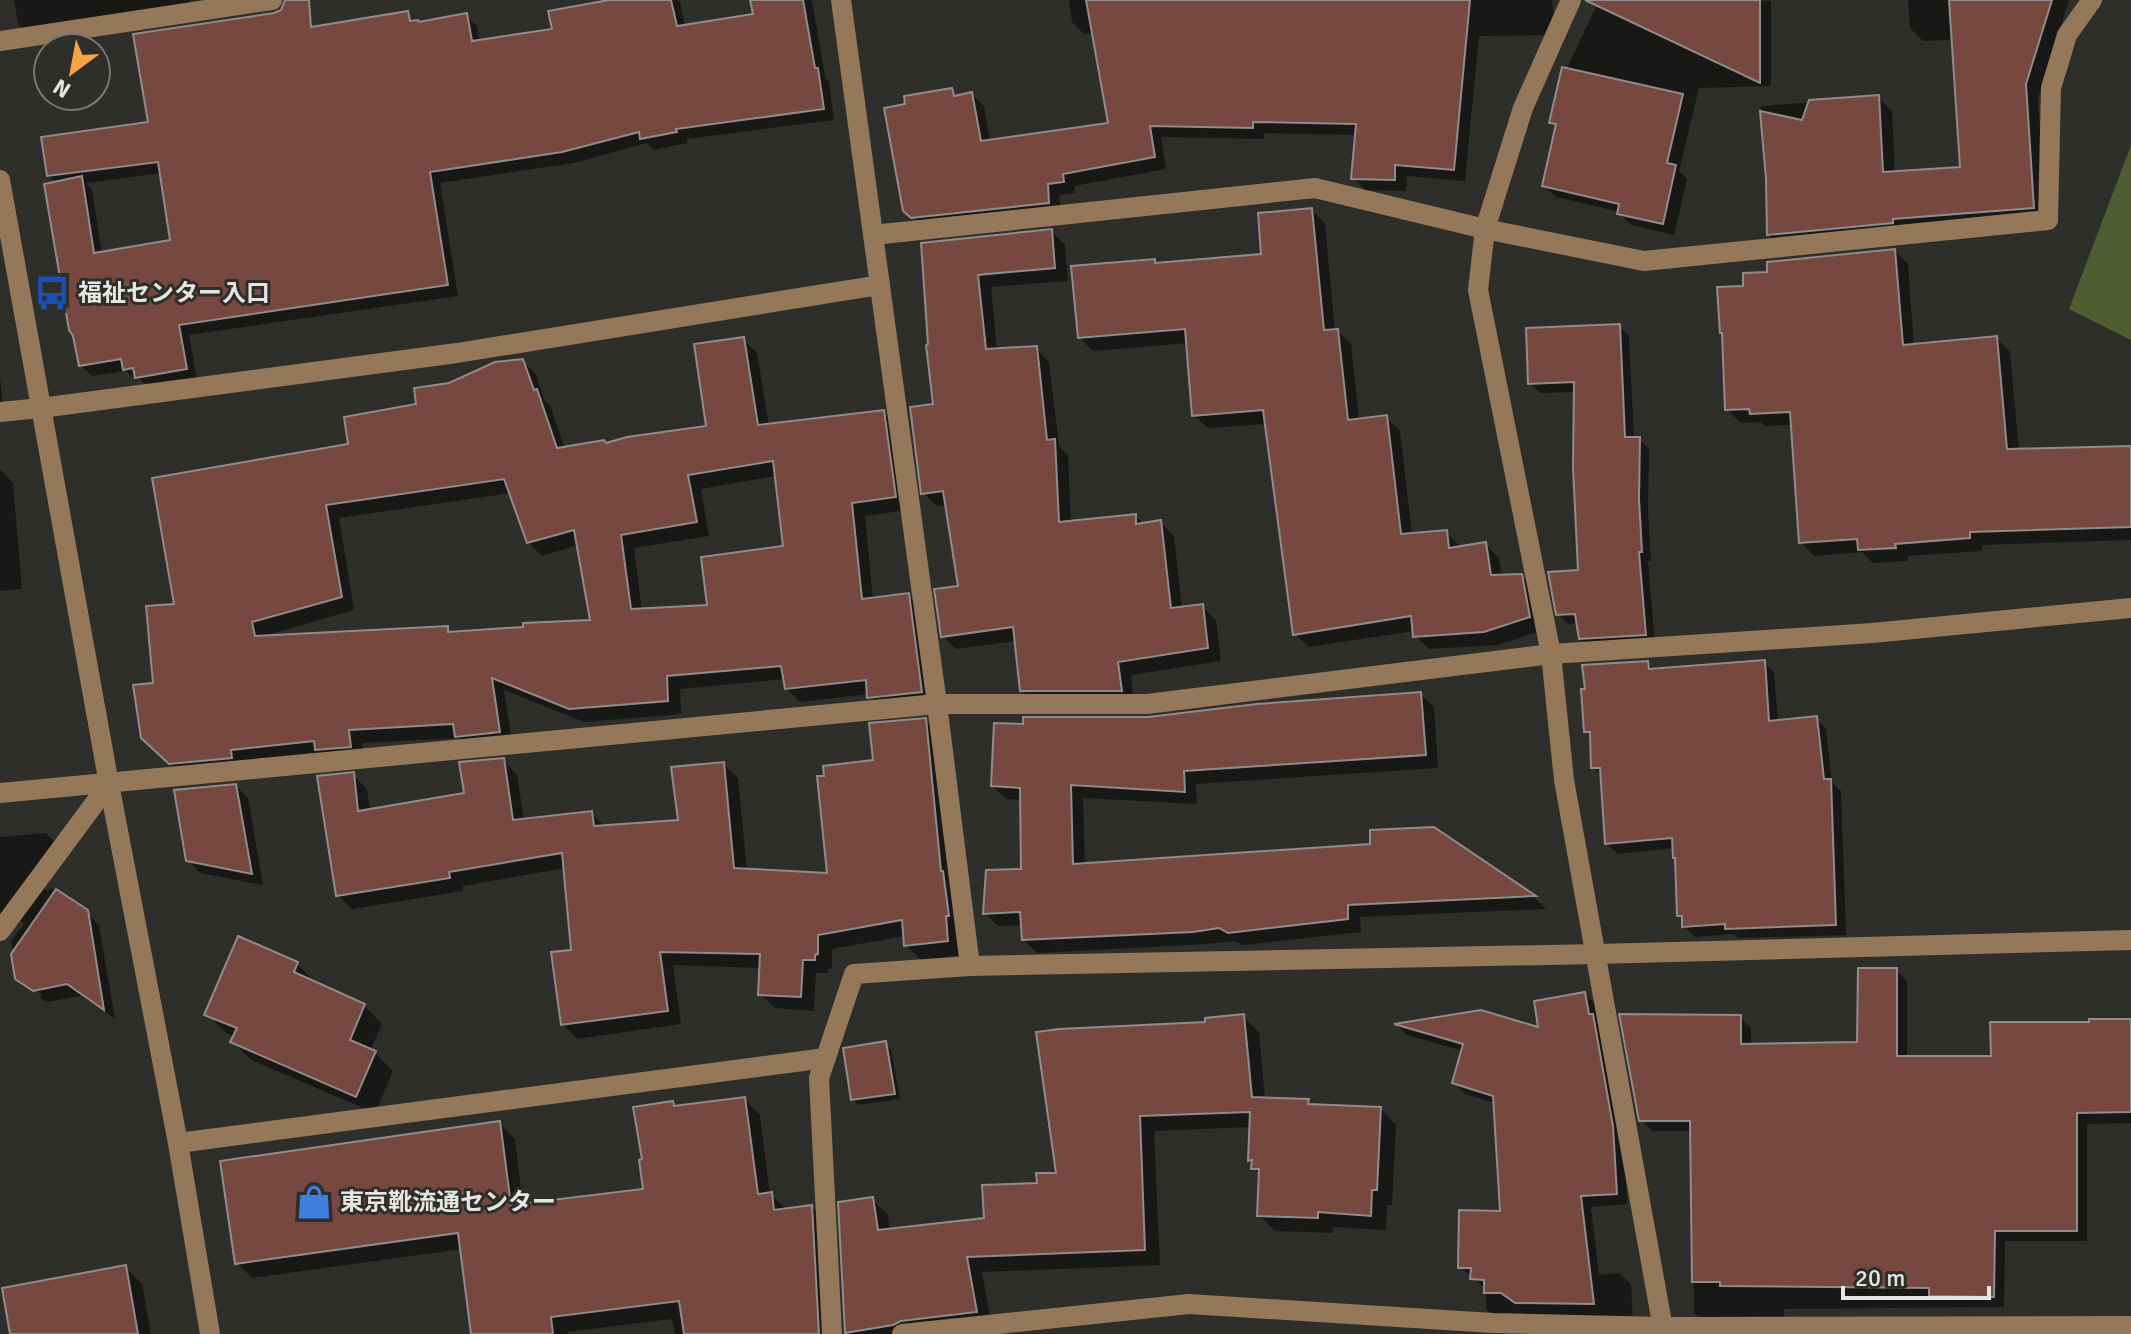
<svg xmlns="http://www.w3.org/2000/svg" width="2131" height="1334" viewBox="0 0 2131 1334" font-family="Signika,'Noto Sans JP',sans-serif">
	<rect width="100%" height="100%" fill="#2e2e2b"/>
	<polygon fill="#505d32" points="2131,145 2131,340 2069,309"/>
	<g fill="#0007" fill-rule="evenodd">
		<polygon points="14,0 190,0 193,16 33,40 18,24"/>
		<path d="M620 0H677L680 2 685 27 755 16 752 0H812L825 77 829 81 834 120 687 139V143L653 150 647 143 574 163 440 183 458 296 189 335 197 380 148 388 140 379 136 380 126 371 92 376 80 365 56 183 48 175 151 124 194 40 420 24 466 15 477 26 480 42 554 31ZM162 173 172 242 102 254 92 190 86 183Z"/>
		<polygon points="1069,0 1552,0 1556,35 1479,36 1465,181 1407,176 1406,191 1365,190 1353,178 1357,135 1264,133 1264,139 1161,137 1166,169 1074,186 1075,193 1059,195 1061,215 925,229 905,210 951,90 958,97 972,94 984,106 990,141 1110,124 1094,33 1084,34 1072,22"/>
		<polygon points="1599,0 1771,1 1771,86 1699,88 1679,171 1687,179 1674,235 1631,225 1619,212 1556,197 1544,185 1557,128 1552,122 1561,81"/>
		<polygon points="1908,0 2069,0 2038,98 2046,221 1782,248 1769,235 1768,179 1761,106 1878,97 1892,111 1895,173 1963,168 1954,40 1923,41 1910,28"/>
		<polygon points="1312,210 1325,224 1335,331 1338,331 1351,344 1359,420 1386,417 1400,431 1412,535 1446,532 1460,546 1460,548 1485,544 1499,558 1502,577 1521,576 1535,589 1543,630 1498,645 1429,649 1415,636 1415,631 1308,647 1295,634 1266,424 1208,428 1194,415 1188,343 1093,351 1079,337 1154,261 1158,265 1264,256"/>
		<polygon points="1051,231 1065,245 1068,281 991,287 997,350 1036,348 1049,362 1059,446 1068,455 1071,523 1135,516 1144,524 1160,522 1174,536 1182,609 1202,607 1216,620 1221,661 1131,675 1134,704 1035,704 1022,690 1016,641 956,649 943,636 960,588 947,505 937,506 923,493 935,406 923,245"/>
		<polygon points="1895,251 1908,264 1914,346 1997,338 2010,352 2019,451 2131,448 2131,540 1982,545 1982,551 1908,556 1908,561 1873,563 1862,552 1814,556 1801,542 1793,425 1765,426 1760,422 1741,423 1727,409 1745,288 1769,274"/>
		<polygon points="1619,326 1629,336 1634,439 1639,439 1649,449 1648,510 1651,561 1648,561 1655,644 1590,648 1580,638 1578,623 1568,624 1558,614 1580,572 1576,392 1540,393 1530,383"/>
		<path d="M743 339 757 353 769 426 883 412 897 426 908 510 865 516 873 599 908 595 922 609 935 705 883 710 869 694 800 702 786 688 785 679 680 689 681 714 584 722 504 690 513 746 471 749 459 738 362 743 364 760 184 777 157 751 155 685 176 606 350 446 419 405 449 385 522 361 536 374 544 400 550 405 565 449 606 445 708 428ZM776 476 786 548 709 607 642 611 634 548 709 536 701 489ZM511 493 528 542 542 556 578 545 593 622 452 634 447 628 267 637V635L354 610 339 518Z"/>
		<polygon points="0,378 3,402 0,403"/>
		<polygon points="0,469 13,483 22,589 0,591"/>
		<polygon points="1764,662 1774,672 1778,722 1816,718 1826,729 1832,783 1841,791 1846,935 1738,938 1734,934 1695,937 1684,926 1684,920 1679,915 1674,848 1618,854 1607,844 1602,776 1593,767 1592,737 1586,731 1647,663 1655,670"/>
		<polygon points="1420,694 1434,707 1438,768 1196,784 1197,804 1083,798 1085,865 1372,846 1434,829 1535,898 1546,909 1360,917 1361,932 1243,945 1234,941 1207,944 1037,953 1024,940 1023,925 998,926 985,913 1024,870 1022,800 1006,799 993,786 1026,727 1147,719"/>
		<polygon points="925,720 939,735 961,955 921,960 906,945 905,936 832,949 832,968 828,969 828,973 816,973 814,1011 775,1008 760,994 761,968 673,965 681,1024 577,1039 563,1024 573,951 565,868 463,886 463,891 352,909 338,895 353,775 367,789 370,811 466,795 503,760 517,775 524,821 591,813 606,827 680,822 723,764 738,778 747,871 829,875 875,762"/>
		<polygon points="236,786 248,798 263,885 200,873 188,860"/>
		<polygon points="46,833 63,851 39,883 48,892 51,888 86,912 99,925 115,1019 81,996 47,1002 40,998 42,995 26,983 26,986 17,978 11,941 24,924 15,916 0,936 0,837"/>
		<polygon points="239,938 297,964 315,982 364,1005 382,1024 370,1051 375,1053 393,1071 375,1113 251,1060 233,1042 235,1037 225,1032 207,1014"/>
		<polygon points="1896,970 1907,981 1907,1058 1993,1058 2091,1025 2131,1021 2131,1123 2087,1124 2087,1241 2005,1241 2004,1307 1784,1309 1784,1324 1705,1324 1694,1313 1692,1131 1652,1131 1641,1120 1740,1017 1751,1028 1751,1046 1859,1044"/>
		<polygon points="1585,994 1596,1005 1624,1139 1627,1204 1591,1207 1599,1275 1620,1273 1631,1284 1633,1323 1498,1320 1486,1309 1486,1289 1460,1267 1502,1213 1495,1103 1465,1094 1454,1082 1463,1051 1407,1035 1398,1026 1481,1012 1541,1030"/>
		<polygon points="1243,1016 1259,1032 1265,1099 1308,1101 1313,1106 1381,1109 1396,1125 1392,1205 1387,1205 1386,1230 1333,1227 1333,1233 1275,1231 1259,1215 1261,1175 1253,1168 1254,1164 1250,1160 1251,1127 1154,1131 1160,1265 982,1272 992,1327 934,1334 847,1334 840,1203 872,1200 888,1215 890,1230 986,1220 1039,1185 1059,1175 1207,1024"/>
		<polygon points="885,1043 891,1049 900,1099 858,1105 853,1099"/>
		<polygon points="744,1099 760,1115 770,1194 787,1210 812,1207 827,1223 833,1334 675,1334 672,1319 567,1332 568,1334 506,1334 462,1249 252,1278 237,1263 499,1123 515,1139 523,1206 645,1191 672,1103 677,1108"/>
		<polygon points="126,1268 142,1284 151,1334 13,1334"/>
	</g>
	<g fill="#764840" stroke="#918c8b" stroke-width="2" fill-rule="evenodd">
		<polygon points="285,0 309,0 311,27 408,11 410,21 418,20 419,22 467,13 472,41 552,29 548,11 609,0 671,0 677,26 753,14 750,0 803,0 815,68 818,68 824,109 676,129 677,132 640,139 639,132 562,152 430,172 448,285 179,325 187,369 135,378 133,368 123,370 121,359 79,366 73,336 69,330 44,184 82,176 94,253 170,240 158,162 47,176 41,137 148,122 133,34 274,13 281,10"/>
		<polygon points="1086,0 1470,0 1454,170 1395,165 1395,180 1351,179 1356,124 1253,122 1253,128 1150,126 1155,157 1063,174 1064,182 1048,184 1049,203 911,218 903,211 884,108 905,104 904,96 952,88 954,96 972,92 981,141 1108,123"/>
		<polygon points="1585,0 1760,0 1760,83"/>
		<polygon points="1949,0 2052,0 2026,84 2034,208 1893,219 1893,223 1767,235 1766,179 1760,111 1802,120 1809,100 1879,95 1883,172 1960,167"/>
		<polygon points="1562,67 1683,94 1667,163 1676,165 1663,224 1617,214 1619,204 1542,186 1556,124 1549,123"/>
		<polygon points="1312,208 1324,330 1338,329 1348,420 1387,415 1401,534 1447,530 1449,548 1486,542 1491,575 1522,574 1530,617 1484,632 1413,637 1411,616 1293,635 1263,410 1192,416 1185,329 1078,338 1071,266 1155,259 1155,263 1261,254 1258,213"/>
		<polygon points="1052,229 1055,268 978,275 986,349 1037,346 1047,440 1055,439 1059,522 1136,514 1136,524 1161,520 1171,608 1203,604 1208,648 1118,662 1122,691 1020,691 1013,627 941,637 934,589 958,586 943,491 921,494 910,407 933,404 926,345 928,344 921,243"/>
		<polygon points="1895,249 1903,345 1997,336 2007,449 2131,446 2131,527 1970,532 1970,538 1895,544 1896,548 1858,550 1857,539 1799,543 1790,412 1750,414 1749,409 1725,410 1722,333 1720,333 1717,287 1743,286 1743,273 1767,272 1767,262"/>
		<polygon points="1620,324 1625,437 1640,437 1639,499 1642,552 1639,552 1646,635 1579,639 1575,614 1556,615 1548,572 1578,570 1573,468 1574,382 1528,384 1526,328"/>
		<path d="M744 337 758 425 884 410 896 497 852 503 862 599 909 593 922 692 867 698 866 680 785 689 781 666 667 676 668 701 569 709 492 678 500 732 455 737 453 724 349 730 351 747 315 750 314 741 231 750 232 758 169 764 141 738 133 685 153 683 146 606 174 604 152 478 348 444 344 417 416 404 414 388 449 383 495 362 523 359 534 390 537 389 557 448 604 440 606 443 627 437 706 426 694 344ZM773 461 783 546 701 557 707 605 631 609 621 535 697 522 688 475ZM504 479 527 543 574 530 590 620 523 623V627L448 632V626L255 636 252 622 342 597 326 505Z"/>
		<polygon points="1765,660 1769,721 1817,716 1824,779 1831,779 1836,925 1725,929 1725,924 1682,927 1682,916 1677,916 1675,858 1673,858 1672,838 1605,844 1600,768 1591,768 1590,732 1584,732 1581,689 1585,689 1582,665 1648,661 1649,669"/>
		<polygon points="1421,692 1426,755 1184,771 1185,792 1071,785 1073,864 1370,844 1370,830 1434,827 1536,896 1348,905 1348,919 1228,933 1219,928 1193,932 1022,940 1020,912 983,914 986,870 1021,869 1020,788 991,786 994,723 1023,724 1023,717 1148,717 1257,704"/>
		<polygon points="926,718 941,871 943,871 949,916 946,916 948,941 904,946 902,920 818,935 818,954 815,955 815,960 803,960 801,997 758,995 760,954 660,952 668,1011 561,1025 551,952 571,950 562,853 449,872 450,878 336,896 317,776 354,772 358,811 464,793 459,762 504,758 513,820 592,811 594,826 678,820 671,767 724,762 734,868 827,873 817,776 824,776 823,766 873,760 869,723"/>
		<polygon points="236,784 252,874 186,861 174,790"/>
		<polygon points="56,889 88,910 104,1010 67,984 33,991 15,979 11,954"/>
		<polygon points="238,936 298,962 294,972 365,1004 350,1040 376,1051 356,1097 230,1042 237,1028 204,1015"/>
		<polygon points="1858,968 1897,968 1897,1056 1991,1056 1990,1022 2089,1022 2089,1019 2131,1019 2131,1112 2077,1113 2077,1231 1995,1231 1994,1297 1929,1296 1929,1288 1720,1286 1720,1282 1692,1282 1690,1121 1639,1121 1619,1014 1741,1015 1741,1044 1857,1042"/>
		<polygon points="1585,992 1589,1014 1593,1014 1613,1126 1617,1194 1581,1196 1594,1304 1515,1303 1501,1293 1484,1293 1484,1280 1470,1279 1471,1268 1458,1268 1459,1210 1500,1211 1493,1096 1452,1083 1463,1044 1394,1024 1481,1010 1538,1027 1534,1001"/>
		<polygon points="1244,1014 1252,1097 1309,1099 1308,1104 1381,1107 1377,1190 1372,1190 1371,1216 1318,1212 1318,1218 1257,1216 1259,1169 1251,1169 1252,1160 1248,1161 1250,1112 1140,1116 1145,1250 967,1257 977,1312 901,1321 893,1325 845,1333 838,1202 873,1197 878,1230 984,1218 982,1185 1037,1183 1036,1173 1056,1173 1036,1032 1059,1029 1205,1022 1205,1018"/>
		<polygon points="886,1041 895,1094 851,1100 843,1048"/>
		<polygon points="745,1097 758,1194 772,1192 774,1210 812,1205 819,1334 684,1334 679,1301 551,1317 553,1334 471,1334 458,1233 235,1264 220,1161 500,1121 511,1205 643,1189 639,1160 642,1159 633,1107 673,1101 674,1106"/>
		<polygon points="126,1265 138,1334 10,1334 2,1288"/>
	</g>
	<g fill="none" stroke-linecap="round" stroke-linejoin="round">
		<g stroke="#947859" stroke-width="20">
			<polyline points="841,0 937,704 970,966"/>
			<polyline points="1571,0 1523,108 1485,229 1478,290 1551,654 1564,780 1664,1334"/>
			<polyline points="0,41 272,0"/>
			<polyline points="0,180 109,784 178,1143 210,1334"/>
			<polyline points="873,235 1315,188 1485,229 1644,261 2048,220 2051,88 2067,35 2092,0"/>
			<polyline points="0,412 41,408 457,353 880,285"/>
			<polyline points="0,793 937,704 1147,704 1551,654 1872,633 2131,608"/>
			<polyline points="0,931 109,784"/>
			<polyline points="178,1143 826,1058"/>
			<polyline points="832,1334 819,1078 854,974 970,966 1596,954 2131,940"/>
			<polyline points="902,1334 1189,1304 1493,1323 1663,1327 2131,1326"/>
		</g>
	</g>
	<defs>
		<g id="bus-bare" transform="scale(2.76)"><path d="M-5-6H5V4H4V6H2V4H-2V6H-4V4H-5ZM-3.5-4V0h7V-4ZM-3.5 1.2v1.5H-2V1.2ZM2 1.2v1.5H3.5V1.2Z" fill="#1a4fb4" stroke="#2e2e2b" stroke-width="2.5" paint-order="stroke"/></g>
		<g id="shop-bare" transform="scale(2.76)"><path d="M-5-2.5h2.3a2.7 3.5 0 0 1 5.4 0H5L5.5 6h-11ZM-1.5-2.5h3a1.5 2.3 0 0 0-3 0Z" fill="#3f7fe0" stroke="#2e2e2b" stroke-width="2.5" paint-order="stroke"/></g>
	</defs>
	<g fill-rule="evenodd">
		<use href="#bus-bare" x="52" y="293"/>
		<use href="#shop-bare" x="314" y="1202"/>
	</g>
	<g text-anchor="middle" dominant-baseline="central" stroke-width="6" stroke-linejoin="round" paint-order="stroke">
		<g font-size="24" font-weight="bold" fill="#e5e5e3" stroke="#2e2e2b" text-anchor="start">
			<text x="78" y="293">福祉センター入口</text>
			<text x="340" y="1202">東京靴流通センター</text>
		</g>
	</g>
	<g transform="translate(72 72) rotate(212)"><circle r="38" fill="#2e2e2b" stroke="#777775" stroke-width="2"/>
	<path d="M0-6L14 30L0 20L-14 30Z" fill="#f6a247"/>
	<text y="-12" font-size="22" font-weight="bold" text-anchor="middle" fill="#e5e5e3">N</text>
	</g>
	<path d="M1843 1286v12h146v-12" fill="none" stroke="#e5e5e3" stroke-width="4"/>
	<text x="1855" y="1286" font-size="24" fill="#e5e5e3" stroke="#2e2e2b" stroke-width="6" paint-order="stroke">20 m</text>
</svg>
